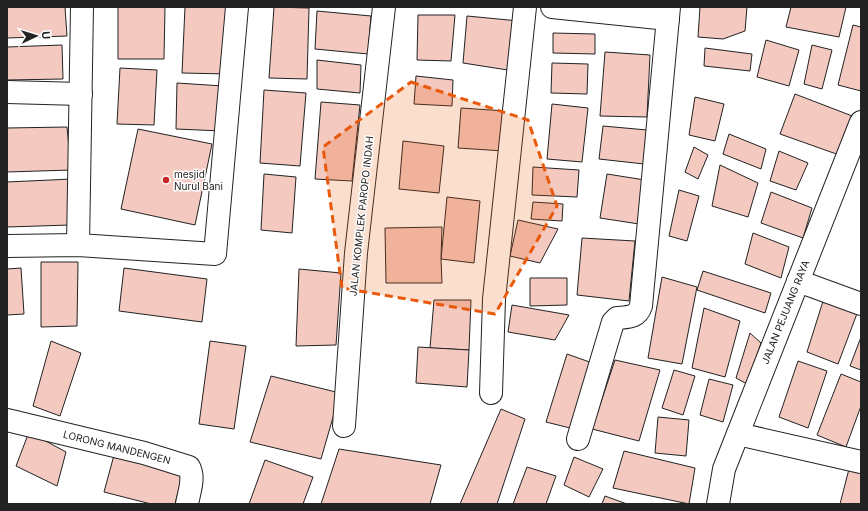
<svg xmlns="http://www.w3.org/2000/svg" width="868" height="511" viewBox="0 0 868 511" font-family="Inter,sans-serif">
	<rect width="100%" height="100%" fill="#fff"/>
	<g fill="#f3c9c0" stroke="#222">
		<polygon points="7,7 65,7 67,36 7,38"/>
		<polygon points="118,7 165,7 164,59 118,59"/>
		<polygon points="185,7 232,7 229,74 182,73"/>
		<polygon points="274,7 309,8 307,79 269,78"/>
		<polygon points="700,7 747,7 745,31 723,39 698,37"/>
		<polygon points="791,7 846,7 839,37 786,27"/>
		<polygon points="317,11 371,16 368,54 315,49"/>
		<polygon points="418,15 455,15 451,61 417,60"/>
		<polygon points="467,16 519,21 514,71 463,63"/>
		<polygon points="853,25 861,27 861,91 838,85"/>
		<polygon points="553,33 595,34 595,54 553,53"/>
		<polygon points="766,40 799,50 789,86 757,77"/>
		<polygon points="62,45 63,79 7,80 7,47"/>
		<polygon points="812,45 832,50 822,89 804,84"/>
		<polygon points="705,48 752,54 750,71 704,66"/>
		<polygon points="605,52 650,55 647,117 600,116"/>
		<polygon points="317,60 361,65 360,93 317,89"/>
		<polygon points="552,63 588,64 587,94 551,93"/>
		<polygon points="120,68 157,70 154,125 117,124"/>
		<polygon points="416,76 453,80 452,106 414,104"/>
		<polygon points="177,83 223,86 222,131 176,129"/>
		<polygon points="264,90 306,93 300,166 260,163"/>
		<polygon points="795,94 860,119 842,156 780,134"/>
		<polygon points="695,97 724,104 715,141 689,135"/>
		<polygon points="321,102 360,105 352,181 315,179"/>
		<polygon points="552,104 588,108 582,162 547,159"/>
		<polygon points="461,108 506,111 504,151 458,148"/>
		<polygon points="603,126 647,130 644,164 599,159"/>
		<polygon points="67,127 71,170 7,172 7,128"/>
		<polygon points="138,129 212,144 195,225 121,209"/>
		<polygon points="729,134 766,149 761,169 723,154"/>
		<polygon points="403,141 444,146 439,193 399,189"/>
		<polygon points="694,147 708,155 698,179 685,172"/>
		<polygon points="779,151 808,163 796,190 770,181"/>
		<polygon points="720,165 758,183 748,217 712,206"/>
		<polygon points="533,167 579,170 577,197 532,195"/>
		<polygon points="264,174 296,177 292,233 261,230"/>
		<polygon points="607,174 645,180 639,224 600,218"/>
		<polygon points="72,179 70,225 7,227 7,182"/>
		<polygon points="679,190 699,196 687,241 669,236"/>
		<polygon points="771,192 812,208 803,238 761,223"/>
		<polygon points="447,197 480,201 474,263 441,259"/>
		<polygon points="533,202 563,204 562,221 531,219"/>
		<polygon points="518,220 558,229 540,263 510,256"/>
		<polygon points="442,227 441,259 442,283 386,283 385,228"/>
		<polygon points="753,233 789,247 781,278 745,264"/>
		<polygon points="582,238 635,241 629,301 577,295"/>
		<polygon points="41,262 78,262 77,326 41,327"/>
		<polygon points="21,268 24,314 7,315 7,269"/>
		<polygon points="124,268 207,279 202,322 119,311"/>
		<polygon points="299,269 341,273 336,345 296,346"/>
		<polygon points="703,271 771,293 765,313 697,290"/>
		<polygon points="662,277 697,287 682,364 648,358"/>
		<polygon points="530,278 567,278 567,305 530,306"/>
		<polygon points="824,298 858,311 838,364 807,352"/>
		<polygon points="434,300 471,300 469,350 430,348"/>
		<polygon points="512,305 569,315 555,340 508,332"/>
		<polygon points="704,308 740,321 725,377 692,368"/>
		<polygon points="750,333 761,343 747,384 736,378"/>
		<polygon points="861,337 861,370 850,366"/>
		<polygon points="51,341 81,353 60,416 33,406"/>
		<polygon points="210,341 246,346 234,429 199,424"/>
		<polygon points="418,347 469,350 467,387 416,383"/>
		<polygon points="567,354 598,365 578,430 546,422"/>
		<polygon points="615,360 660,370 639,441 592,429"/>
		<polygon points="798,361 827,371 808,428 779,417"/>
		<polygon points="674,370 695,376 683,415 662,408"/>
		<polygon points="841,374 861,382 861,406 846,447 817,435"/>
		<polygon points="271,376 340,393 321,459 250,442"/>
		<polygon points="709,379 733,385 723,422 700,415"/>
		<polygon points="501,409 525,419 497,504 460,504"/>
		<polygon points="658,417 689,420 686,456 655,453"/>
		<polygon points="29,432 66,452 57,486 16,466"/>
		<polygon points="339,449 441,465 430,504 321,504"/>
		<polygon points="624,451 695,468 689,504 613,488"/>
		<polygon points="114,455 183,473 175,504 151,504 104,492"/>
		<polygon points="574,457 603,469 589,497 564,485"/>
		<polygon points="265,460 313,477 303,504 249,504"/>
		<polygon points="850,465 861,468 861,504 840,504"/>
		<polygon points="527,467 556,476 546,504 513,504"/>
		<polygon points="605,496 627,504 602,504"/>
	</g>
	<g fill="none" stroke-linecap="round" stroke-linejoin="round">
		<g stroke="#222" stroke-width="24">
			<g id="minor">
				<polyline points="552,7 668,19"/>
				<polyline points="7,92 81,94"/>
				<polyline points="78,245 82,7"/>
				<polyline points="7,246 78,245 215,254 237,7"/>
				<polyline points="798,281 861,304"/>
				<polyline points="491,393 494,299 525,7"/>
				<path d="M7 420 144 453 189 467C195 478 189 492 187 504"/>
				<polyline points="344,426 356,253 384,7"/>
				<polyline points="738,434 861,462"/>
				<path d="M578 439 613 322 617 318C628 317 637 318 641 306L669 7"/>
				<polyline points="718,504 724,469 861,122"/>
			</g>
		</g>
		<use href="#minor" stroke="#fff" stroke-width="22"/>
	</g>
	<path fill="#e8590c" fill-opacity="0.2" stroke="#e8590c" stroke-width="3" stroke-dasharray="8 5" stroke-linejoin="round" d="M411 82 528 120 557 206 495 314 342 288 323 147Z"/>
	<circle fill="#c62828" stroke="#fff" stroke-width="1.5" cx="166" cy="180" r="4"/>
	<g text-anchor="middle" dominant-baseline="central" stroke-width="3" stroke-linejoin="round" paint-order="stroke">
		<g font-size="10" fill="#222" stroke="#fff" text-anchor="start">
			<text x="174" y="174">mesjid<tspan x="174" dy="12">Nurul Bani</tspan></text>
		</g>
		<g font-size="10" fill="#222" stroke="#fff">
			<text transform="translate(361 216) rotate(-84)">JALAN KOMPLEK PAROPO INDAH</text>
			<text transform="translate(785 312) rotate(-68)">JALAN PEJUANG RAYA</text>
			<text transform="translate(117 447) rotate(14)">LORONG MANDENGEN</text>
		</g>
	</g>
	<rect width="868" height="511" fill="none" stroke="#222222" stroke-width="16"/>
	<g transform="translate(36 36) rotate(86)" stroke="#ffffff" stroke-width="3" paint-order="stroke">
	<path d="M0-3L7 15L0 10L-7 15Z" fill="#222222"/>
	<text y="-6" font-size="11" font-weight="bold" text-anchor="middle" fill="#222222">U</text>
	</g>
</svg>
